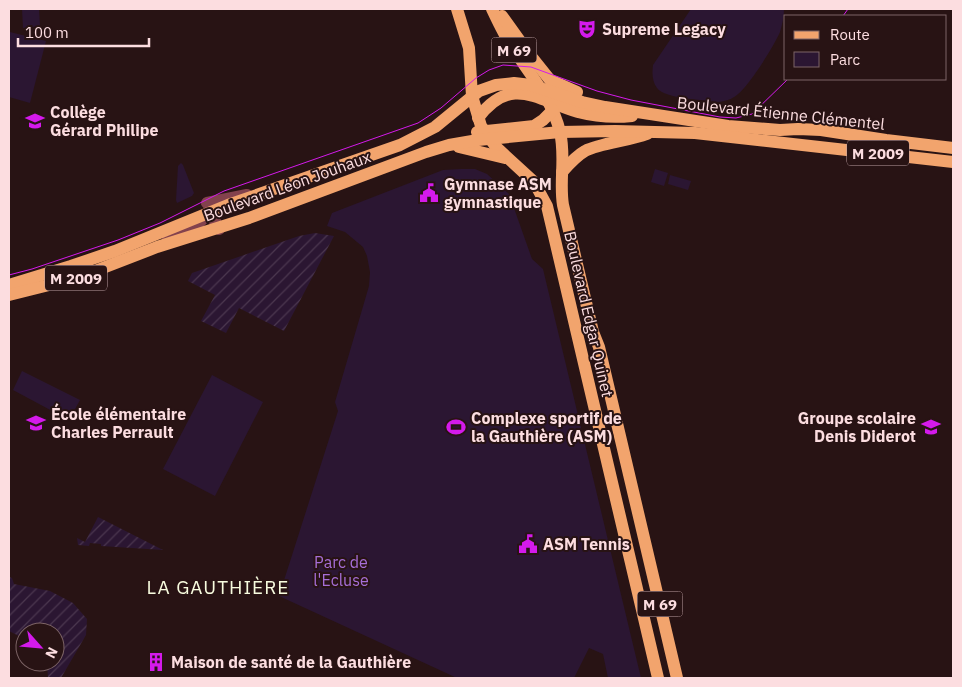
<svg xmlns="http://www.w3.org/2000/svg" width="962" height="687" viewBox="0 0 962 687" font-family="'IBM Plex Sans',sans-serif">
	<defs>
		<pattern id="garden-furrows" width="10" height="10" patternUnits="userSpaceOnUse" patternTransform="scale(1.25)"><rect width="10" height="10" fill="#2b1632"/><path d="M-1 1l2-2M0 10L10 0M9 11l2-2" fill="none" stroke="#4b374f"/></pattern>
	</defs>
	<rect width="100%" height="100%" fill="#281314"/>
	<g fill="#2b1632">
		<polygon points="22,9 39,9 40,26 23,28"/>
		<path d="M691 9H784C784 17 782 25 780 32 774 46 747 90 734 97 730 100 724 101 719 102 705 100 665 99 657 88 652 81 652 73 653 65Z"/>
		<polygon points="10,32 46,41 30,103 9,97 9,38"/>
		<polygon points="181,163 183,165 194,193 192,196 177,203 176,200 178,166"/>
		<polygon points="461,169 475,169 487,174 509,194 532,259 543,269 641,678 608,678 603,654 589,648 574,678 457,678 279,596 338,411 335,402 369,286 370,272 367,256 363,247 345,232 327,226 332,213 443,170"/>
		<polygon points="655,169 668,173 664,186 651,182"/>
		<polygon points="670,175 691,181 688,190 668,184"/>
		<polygon points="22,371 80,400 69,420 13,390"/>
		<polygon points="212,375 263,402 215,496 163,469"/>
	</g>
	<g fill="url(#garden-furrows)">
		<polygon points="315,233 334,236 284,331 239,308 226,333 201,321 215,295 188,281 192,273 299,236"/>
		<polygon points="98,517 163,550 101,546 101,544 90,543 89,546 78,545 77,538 85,542"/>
		<polygon points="9,577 12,578 14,584 50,591 73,603 87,619 86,635 61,678 48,678 47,662 55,662 55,632 25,632 25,639 9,631"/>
	</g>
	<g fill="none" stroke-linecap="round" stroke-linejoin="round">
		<g stroke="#83424d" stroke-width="12">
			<polyline points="207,203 247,195"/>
			<polyline points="168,238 194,227 210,212 219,229"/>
		</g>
		<g stroke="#f2a46d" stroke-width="12">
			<polyline points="457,9 469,48 472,96 481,126 496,147 534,182 547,206 658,678"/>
			<path d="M492 9C499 24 506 39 516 53 533 78 553 102 560 132 566 157 559 181 563 205L593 332 599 347 677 678"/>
			<polyline points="502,16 530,55 550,80 577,92"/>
			<path d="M478 118C511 74 537 100 578 112 597 117 613 118 632 116"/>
			<polyline points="477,132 534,126 543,120 553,110"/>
			<polyline points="459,147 505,158"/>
			<path d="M562 172C569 164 576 156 585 151 601 143 629 141 647 134"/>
			<polyline points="9,285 71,266 115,251 228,205 400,145 435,127 479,91 496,85 514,83 531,85 582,102 605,107 728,126 780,130 798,129 821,130 886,140 953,148"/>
			<polyline points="9,295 77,278 157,247 249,218 426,152 449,145 478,140 560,132 615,131 695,133 953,162"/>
		</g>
		<g stroke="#d41aeb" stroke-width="1">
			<polyline points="843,16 848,9"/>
			<polyline points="9,275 32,269 118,240 160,223 224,191 418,123 441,108 476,78 489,70 503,65 531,67 597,91 631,100 720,117 736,118 752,114 788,79"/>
		</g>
	</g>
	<defs>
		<g id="theatre-bare" transform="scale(1.5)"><path d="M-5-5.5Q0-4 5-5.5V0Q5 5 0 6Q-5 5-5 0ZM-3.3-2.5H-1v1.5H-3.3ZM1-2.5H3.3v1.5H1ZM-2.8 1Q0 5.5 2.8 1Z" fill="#d41aeb" stroke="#281314" stroke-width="2.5" paint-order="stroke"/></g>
		<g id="school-bare" transform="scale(1.5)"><path d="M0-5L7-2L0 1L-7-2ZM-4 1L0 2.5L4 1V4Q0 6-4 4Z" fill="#d41aeb" stroke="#281314" stroke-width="2.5" paint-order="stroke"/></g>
		<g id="civic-bare" transform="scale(1.5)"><path d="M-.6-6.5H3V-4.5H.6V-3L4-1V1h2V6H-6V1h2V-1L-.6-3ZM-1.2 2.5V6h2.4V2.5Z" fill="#d41aeb" stroke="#281314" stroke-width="2.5" paint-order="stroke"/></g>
		<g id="stadium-bare" transform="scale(1.5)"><path d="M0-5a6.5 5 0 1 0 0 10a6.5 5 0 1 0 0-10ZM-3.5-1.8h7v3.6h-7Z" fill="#d41aeb" stroke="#281314" stroke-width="2.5" paint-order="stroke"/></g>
		<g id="building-bare" transform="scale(1.5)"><path d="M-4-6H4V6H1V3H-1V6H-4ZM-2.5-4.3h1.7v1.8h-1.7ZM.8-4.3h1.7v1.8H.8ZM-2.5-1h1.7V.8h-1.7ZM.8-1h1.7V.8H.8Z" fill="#d41aeb" stroke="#281314" stroke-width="2.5" paint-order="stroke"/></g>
	</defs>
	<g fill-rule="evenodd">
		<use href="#theatre-bare" x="587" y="29"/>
		<use href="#school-bare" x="35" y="121"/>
		<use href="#civic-bare" x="429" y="193"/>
		<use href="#school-bare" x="36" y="423"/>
		<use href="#stadium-bare" x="456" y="427"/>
		<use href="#school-bare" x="931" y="427"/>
		<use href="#civic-bare" x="528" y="544"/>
		<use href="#building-bare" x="156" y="662"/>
	</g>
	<g text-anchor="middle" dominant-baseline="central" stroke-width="4" stroke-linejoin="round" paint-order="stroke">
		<g fill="#281314" stroke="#bca0a3" stroke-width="1">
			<rect x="491.5" y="37.5" width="45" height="25" rx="4"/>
			<rect x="847" y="140.5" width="62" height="25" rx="4"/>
			<rect x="45" y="265.5" width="62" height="25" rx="4"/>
			<rect x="637.5" y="591.5" width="45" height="25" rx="4"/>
		</g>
		<g font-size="15" font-weight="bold" fill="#fcdde0">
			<text x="514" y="50">M 69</text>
			<text x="878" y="153">M 2009</text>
			<text x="76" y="278">M 2009</text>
			<text x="660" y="604">M 69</text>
		</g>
		<g font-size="16" font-weight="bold" fill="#fcdde0" stroke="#281314" text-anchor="start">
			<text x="602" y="29">Supreme Legacy</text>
			<text x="50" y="112">Collège<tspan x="50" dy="18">Gérard Philipe</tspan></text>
			<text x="444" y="184">Gymnase ASM<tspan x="444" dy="18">gymnastique</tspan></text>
			<text x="51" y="414">École élémentaire<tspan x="51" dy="18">Charles Perrault</tspan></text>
			<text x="471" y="418">Complexe sportif de<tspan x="471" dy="18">la Gauthière (ASM)</tspan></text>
			<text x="916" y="418" text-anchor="end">Groupe scolaire<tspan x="916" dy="18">Denis Diderot</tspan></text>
			<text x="543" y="544">ASM Tennis</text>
			<text x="171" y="662">Maison de santé de la Gauthière</text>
		</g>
		<g font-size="16" fill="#fcdde0" stroke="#281314">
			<text transform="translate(781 113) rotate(6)">Boulevard Étienne Clémentel</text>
			<text transform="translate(287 186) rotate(-20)">Boulevard Léon Jouhaux</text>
			<text transform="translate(589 314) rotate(77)">Boulevard Edgar Quinet</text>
		</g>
		<g font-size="16" fill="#a66ed7" stroke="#281314">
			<text x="341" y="562">Parc de<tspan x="341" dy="18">l'Ecluse</tspan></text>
		</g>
		<g font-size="19" letter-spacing="1" fill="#f8fcdf" stroke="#281314">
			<text x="218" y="587">LA GAUTHIÈRE</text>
		</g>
	</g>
	<rect width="962" height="687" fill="none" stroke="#fcdde0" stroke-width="20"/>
	<rect x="784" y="15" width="162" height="65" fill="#281314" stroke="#7d6466"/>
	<rect x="794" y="31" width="25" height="8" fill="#f2a46d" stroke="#7d6466"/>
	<text x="830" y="40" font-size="15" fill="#fcdde0">Route</text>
	<rect x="794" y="52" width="25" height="15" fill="#2b1632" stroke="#7d6466"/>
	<text x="830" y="65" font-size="15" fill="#fcdde0">Parc</text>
	<g transform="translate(40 647) rotate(117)"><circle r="24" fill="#281314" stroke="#7d6466"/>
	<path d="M0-4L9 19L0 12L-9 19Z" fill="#d41aeb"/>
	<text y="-8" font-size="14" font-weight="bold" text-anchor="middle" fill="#fcdde0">N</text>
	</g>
	<path d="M18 38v8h131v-8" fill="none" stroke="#fcdde0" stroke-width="2.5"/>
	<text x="25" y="38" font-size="15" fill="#fcdde0" stroke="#281314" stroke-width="4" paint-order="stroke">100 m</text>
</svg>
